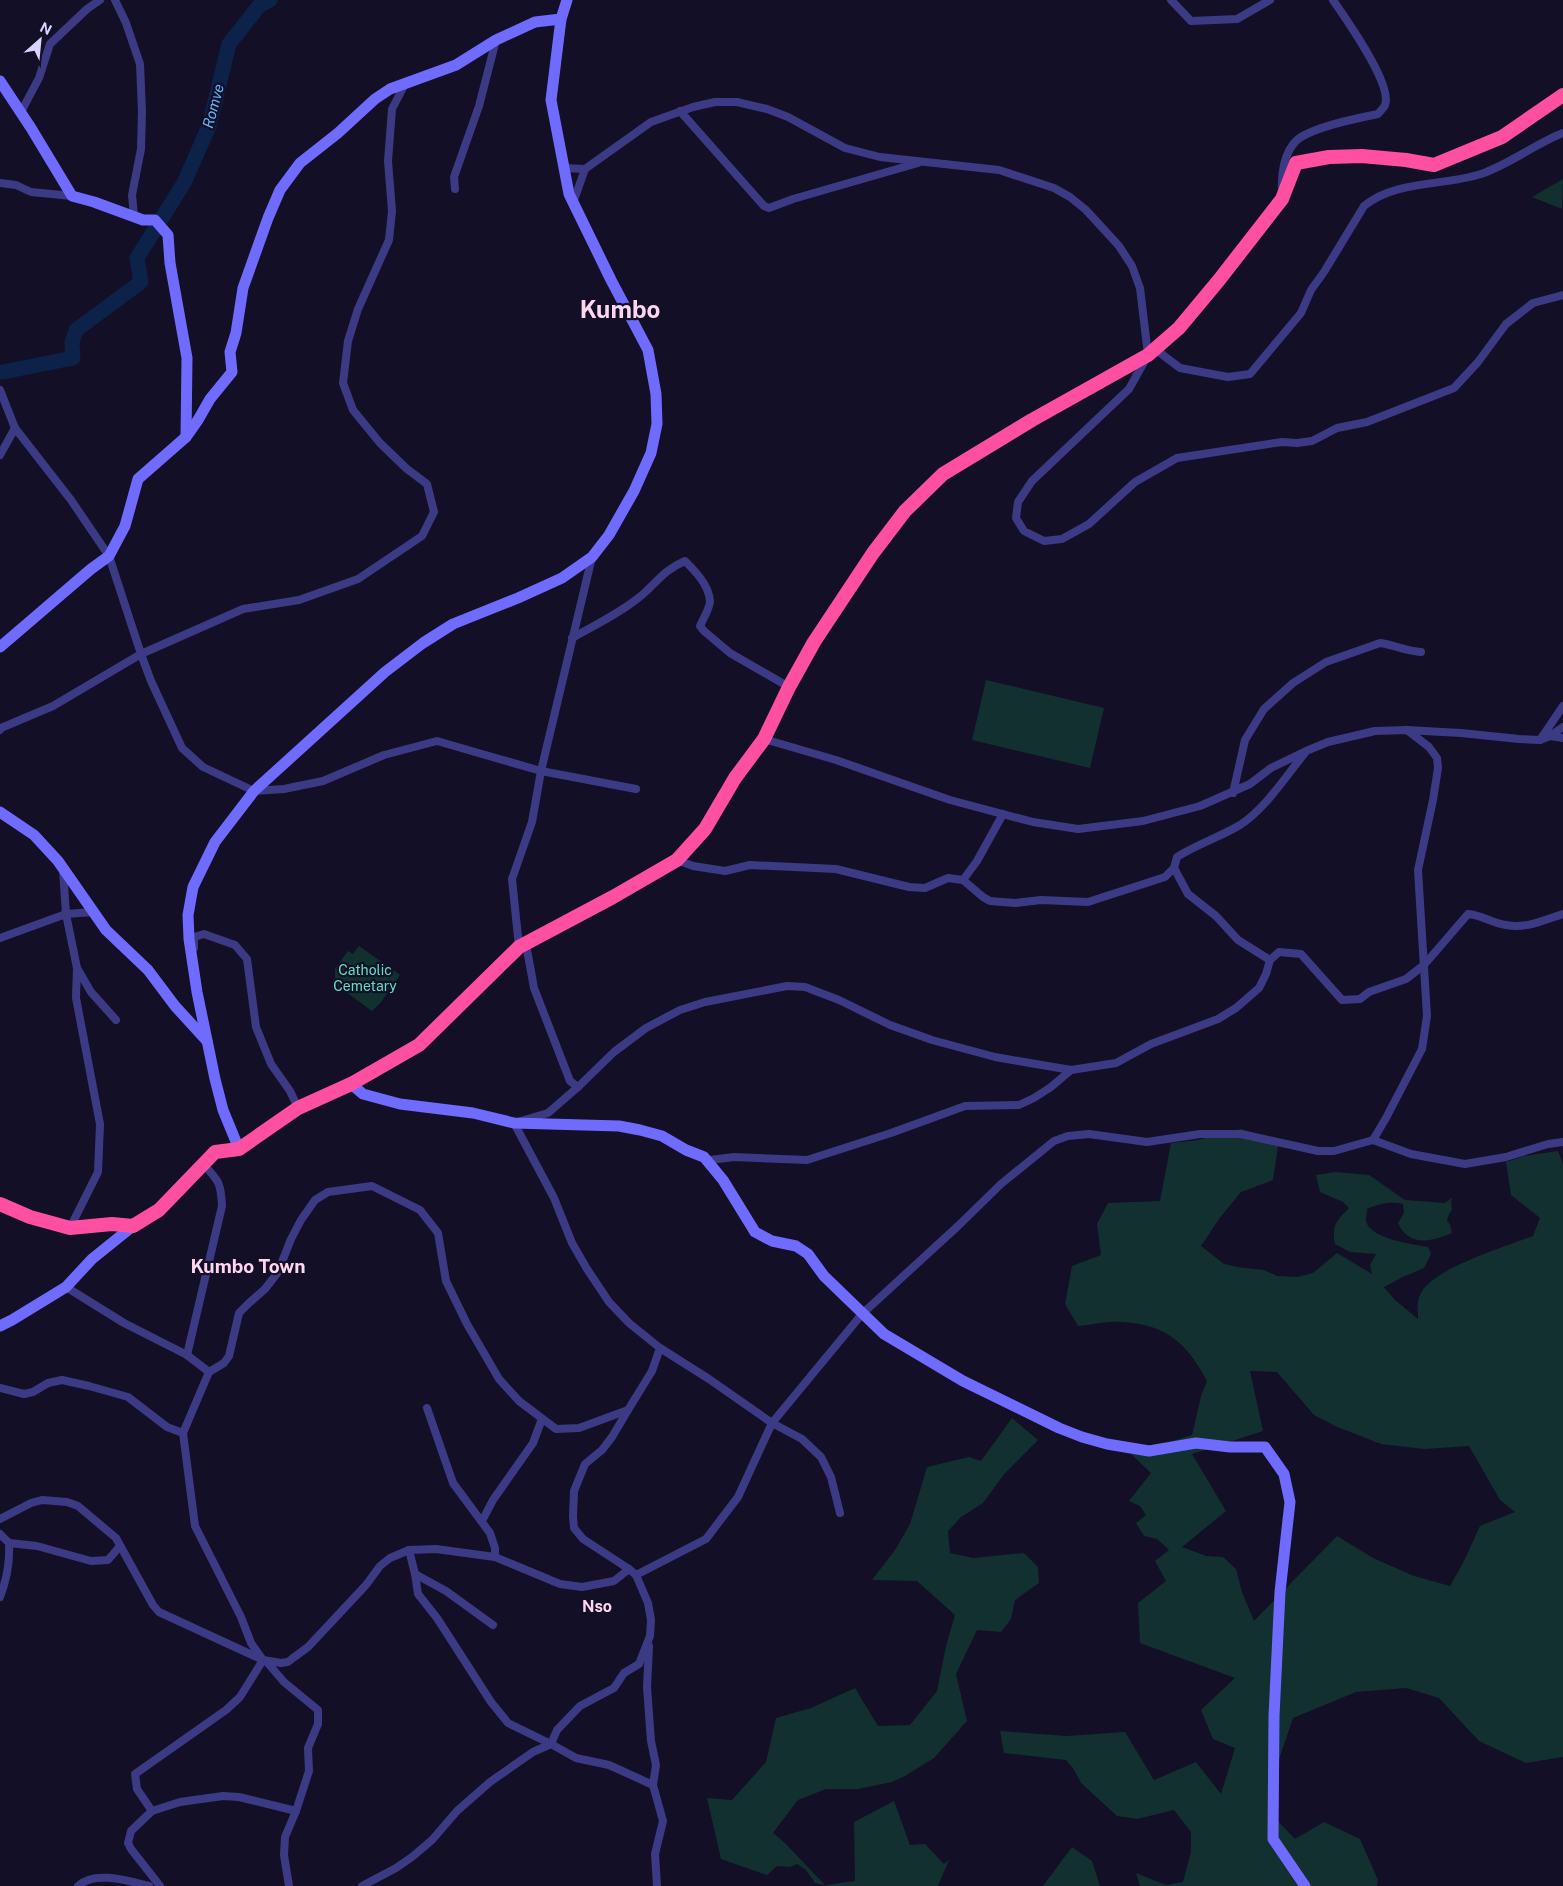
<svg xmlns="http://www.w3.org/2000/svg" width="1563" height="1886" viewBox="0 0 1563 1886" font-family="'Public Sans',sans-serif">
	<rect width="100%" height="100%" fill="#130f26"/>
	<g fill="#12302f" fill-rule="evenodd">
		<polygon points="1563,179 1562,209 1532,197"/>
		<polygon points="986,680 1104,708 1090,768 972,740"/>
		<polygon points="359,946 400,975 381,1002 372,1011 335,984 335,969 348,951 353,954"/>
		<path d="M1241 1129 1279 1140 1273 1180 1241 1192 1219 1219 1201 1246 1224 1264 1237 1267 1264 1270 1277 1276 1297 1277 1313 1273 1337 1253 1372 1274 1370 1265 1376 1254 1350 1252 1335 1244C1331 1226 1337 1220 1349 1208L1343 1202 1320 1192 1316 1175 1335 1172 1369 1175 1405 1200 1445 1203 1453 1197 1451 1201 1452 1210 1449 1214 1447 1220 1450 1225 1452 1233C1431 1242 1409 1247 1398 1223L1404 1213 1403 1204C1392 1201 1377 1204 1367 1209 1367 1212 1366 1217 1366 1221 1370 1239 1412 1244 1428 1247L1431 1254 1424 1268 1403 1277 1384 1287 1395 1300 1418 1319C1418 1309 1416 1302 1421 1293 1432 1269 1507 1246 1533 1236L1540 1218 1511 1195 1506 1162 1524 1156 1558 1151 1563 1164V1757L1526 1763 1479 1741 1439 1698 1406 1688 1356 1692 1293 1718 1273 1777 1274 1817 1295 1839 1324 1822 1360 1839 1378 1880 1377 1886H1140L1136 1873 1166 1885 1183 1882 1191 1852V1832L1174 1810 1137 1819 1117 1816 1081 1783 1073 1768 1066 1760 1004 1753 1000 1731 1066 1736 1125 1732 1154 1780 1196 1762 1221 1794 1235 1748 1213 1739 1201 1710 1235 1678 1140 1643 1138 1603 1166 1581 1155 1561 1169 1550 1157 1539 1144 1536 1136 1523 1146 1515 1140 1506 1129 1501 1151 1473 1131 1454 1192 1435 1201 1396 1207 1381C1186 1342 1166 1324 1120 1322 1107 1321 1092 1325 1078 1326L1065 1304 1072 1266 1101 1255 1097 1224 1108 1203 1160 1201 1171 1143 1198 1140ZM1250 1371 1277 1372 1314 1415 1335 1426 1381 1444 1424 1449 1469 1446 1500 1500 1515 1512 1480 1526 1464 1561 1450 1586 1414 1576 1373 1558 1337 1536 1254 1621 1242 1592 1236 1569 1223 1557 1206 1556 1182 1547 1226 1511 1192 1454 1263 1431Z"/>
		<polygon points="1012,1418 1038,1440 1005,1473 983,1503 961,1517 948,1531 950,1553 973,1558 1024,1553 1038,1567 1039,1583 1015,1600 1011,1619 1001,1632 977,1630 956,1674 967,1721 934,1758 905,1776 892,1782 858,1789 826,1789 798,1800 773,1833 785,1843 825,1885 855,1881 854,1822 894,1801 910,1845 925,1844 944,1864 949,1860 938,1886 827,1886 815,1883 806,1870 797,1864 790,1867 777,1866 767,1875 721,1859 707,1798 732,1800 766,1762 776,1718 811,1708 855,1688 878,1726 910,1725 937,1691 946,1646 955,1615 917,1581 872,1580 895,1550 910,1524 927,1467 969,1457 981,1461"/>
		<polygon points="1072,1847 1092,1861 1100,1886 1043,1886"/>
	</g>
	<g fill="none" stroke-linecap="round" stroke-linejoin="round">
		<g stroke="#0c2248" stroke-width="15">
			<polyline points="162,218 184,183 209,126 229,44 259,6 270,0"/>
			<polyline points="3,372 73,358 72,343 76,330 141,282 137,258 154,231"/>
		</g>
		<g stroke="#3d3a85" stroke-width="8">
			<polyline points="115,0 126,23 140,64 142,111 141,149 132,195 134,216"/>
			<polyline points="1171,0 1191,21 1237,19 1270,0"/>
			<polyline points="680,111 764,206 769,208 793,199 918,163"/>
			<polyline points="21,112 39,78 50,44 87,9 100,0"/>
			<polyline points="564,168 585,169"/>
			<polyline points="0,183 16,185 31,192 72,196"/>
			<polyline points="455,189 454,177 479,106 496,40"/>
			<path d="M1282 191C1281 174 1284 152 1297 140 1312 127 1358 118 1378 114 1380 111 1384 108 1385 105 1393 84 1345 18 1333 0"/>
			<polyline points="573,203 585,169 651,122 693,107 715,102 737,102 767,109 788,117 845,148 880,157 999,170 1054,188 1070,197 1086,210 1119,246 1132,266 1140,288 1148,355 1129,389 1032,481 1018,502 1016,518 1024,531 1044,541 1062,539 1089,524 1135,482 1177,458 1282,442 1297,443 1312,441 1337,428 1367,422 1454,388 1478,362 1506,324 1533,303 1563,295"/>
			<path d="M1155 349 1180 368 1228 377 1250 374 1301 313 1311 290 1324 272 1364 206C1395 180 1444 186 1481 174 1510 164 1535 144 1563 133"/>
			<polyline points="0,390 15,428 71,500 109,556 141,654 151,681 182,748 203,767 254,791 284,789 323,781 384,755 437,741 541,771 636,789"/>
			<polyline points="0,455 15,428"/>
			<path d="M572 638C595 625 622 612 642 595 658 581 664 570 685 561 695 571 709 585 710 601 710 608 703 619 700 626L704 631 730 653 789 687"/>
			<polyline points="0,730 1,728 53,706 141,654 243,609 299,600 358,579 422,536 434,512 427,484 407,469 380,443 353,410 343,383 348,341 358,309 389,240 392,211 388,161 392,109 405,84"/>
			<polyline points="1550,736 1563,738"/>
			<polyline points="764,739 836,760 950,800 1033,822 1078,829 1143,821 1200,806 1250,784 1271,768 1306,751 1328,742 1375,731 1407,730 1461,733 1519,739 1540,740 1550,736 1563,727"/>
			<polyline points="1540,740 1563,706"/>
			<path d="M1233 793 1245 740 1264 709 1293 683 1326 662 1380 643C1394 645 1407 651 1421 652"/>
			<path d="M677 860 693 866 725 871 750 865 836 869 909 887 925 888 948 878 963 880 983 897 990 901 1015 903 1041 900 1088 902 1165 877 1174 868 1177 857C1197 844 1220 837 1240 825 1266 808 1285 777 1305 753"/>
			<polyline points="1174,868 1188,894 1216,916 1238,940 1270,960"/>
			<polyline points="63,870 66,914 77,968 76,998 100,1124 98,1172 70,1228"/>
			<polyline points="963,880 977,861 1003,814"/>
			<polyline points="0,938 66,914 93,912"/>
			<polyline points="526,944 534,988 570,1081 578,1087"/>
			<polyline points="519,947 512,879 532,822 541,771 592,557"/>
			<polyline points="194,948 194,937 204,934 235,945 247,959 256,1027 271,1064 290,1091 298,1108"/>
			<polyline points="77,968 91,992 116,1020"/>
			<polyline points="1373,1140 1411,1154 1465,1164 1506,1157 1548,1144 1563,1142"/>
			<polyline points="706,1159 710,1160 734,1157 807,1160 891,1133 965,1106 1019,1105 1034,1098 1051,1087 1071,1070"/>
			<polyline points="66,1287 124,1323 187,1355 209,1372"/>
			<path d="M187 1355 222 1206C221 1183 219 1181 203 1164"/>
			<polyline points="0,1388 24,1394 33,1392 48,1383 62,1380 89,1386 128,1397 167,1427 183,1433"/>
			<polyline points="427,1408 453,1483 490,1533 495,1548 495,1557"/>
			<polyline points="628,1410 612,1437 602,1450 585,1464 574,1491 573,1517 574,1528 583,1539 629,1569"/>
			<path d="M840 1513 831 1477 821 1457 802 1439 772 1423 709 1379 660 1348 629 1323 609 1302 587 1269 572 1243 554 1198 514 1123 548 1113 578 1087 614 1052 646 1028 680 1010 705 1002 787 986 805 987 839 1000 890 1025 932 1040 995 1057 1071 1070 1116 1063 1151 1044 1218 1019 1236 1008 1259 988 1266 974 1270 960 1279 952 1301 954 1342 1000 1360 999 1369 992 1406 979 1424 965 1468 914C1481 915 1493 923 1506 925 1526 929 1544 920 1563 914"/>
			<polyline points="0,1519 31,1503 42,1500 67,1502 78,1506 116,1538 153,1605 159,1612 263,1660 281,1663 288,1662 293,1658 308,1647 366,1585 380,1566 390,1558 409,1550 436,1549 495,1557 560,1584 582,1587 614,1581 629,1569 636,1575 706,1539 738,1497 772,1423 862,1314 958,1226 1001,1184 1054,1141 1068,1136 1089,1134 1147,1142 1200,1134 1241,1134 1318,1151 1334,1151 1373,1140 1386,1118 1422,1049 1427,1016 1418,870 1433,800 1438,768 1437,758 1429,747 1407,730"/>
			<polyline points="482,1521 493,1500 533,1443 542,1419"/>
			<path d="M0 1534 9 1543C10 1562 7 1579 0 1597"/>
			<polyline points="9,1543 37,1546 91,1561 108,1560 120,1546"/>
			<polyline points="409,1550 415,1574 418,1594 437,1618 491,1702 508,1723 551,1744 576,1758 609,1765 653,1785"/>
			<polyline points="415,1574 446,1591 493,1625"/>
			<polyline points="649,1646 647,1687 651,1741 656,1765 653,1785 663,1821 655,1854 657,1886"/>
			<polyline points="266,1661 284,1682 318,1710 318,1724 308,1748 309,1771 296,1811 285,1837 284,1855 289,1886"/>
			<polyline points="152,1811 137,1789 135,1774 226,1710 240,1697 263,1660 251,1643 241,1617 195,1526 183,1433 209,1372 224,1363 229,1356 239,1313 249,1303 265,1289 278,1272 291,1239 301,1220 315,1200 328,1192 372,1186 420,1210 438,1233 446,1281 467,1324 499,1379 519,1401 556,1429 579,1428 628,1410 652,1371 660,1348"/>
			<path d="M78 1886C94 1870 129 1881 149 1886"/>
			<polyline points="160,1886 131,1849 128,1843 131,1831 152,1811 180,1802 223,1796 239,1797 296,1811"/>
			<polyline points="362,1886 396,1868 412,1857 432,1840 457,1811 490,1782 533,1752 551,1744 557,1730 580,1706 614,1688 624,1673 639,1664 650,1636 651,1620 648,1603 636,1575"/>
		</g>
		<g stroke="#6f6bff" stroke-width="11">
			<polyline points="0,81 31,128 72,196 94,202 143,220 155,220 168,235 170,263 187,358 186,437"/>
			<polyline points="0,647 91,569 109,556 125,526 138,479 186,437 198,420 210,399 232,372 230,352 236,333 243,288 268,218 280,190 300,163 338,133 375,99 390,89 456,65 496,40 535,22 561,19"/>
			<polyline points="0,812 34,835 58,861 106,930 148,970 175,1006 207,1041"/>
			<polyline points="351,1084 363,1094 400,1104 473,1113 514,1123 619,1126 640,1130 662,1136 686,1150 704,1157 723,1180 755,1232 772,1241 796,1246 808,1254 824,1276 884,1334 963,1381 1059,1428 1082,1437 1107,1444 1149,1451 1196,1443 1230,1447 1265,1447 1284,1474 1290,1502 1280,1592 1274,1716 1273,1839 1305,1886"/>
			<polyline points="239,1149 223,1110 215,1079 197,992 189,939 188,915 193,887 215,842 254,791 385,672 423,643 453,624 518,598 562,578 592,557 609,535 634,491 651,453 657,424 656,394 648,350 611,280 569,194 551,100 561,19 567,0"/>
			<polyline points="0,1326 12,1320 66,1287 92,1259 133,1226"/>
		</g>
		<polyline stroke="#ff4fa3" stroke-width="14" points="0,1204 30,1217 70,1228 112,1224 133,1226 159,1210 215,1152 239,1149 298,1108 351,1084 419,1045 519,947 613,897 677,860 705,829 735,778 764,739 789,687 814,642 873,553 905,511 943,474 1032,420 1148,355 1179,328 1219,280 1282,199 1296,163 1329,157 1362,156 1406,160 1434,165 1502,137 1563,95"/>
	</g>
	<g text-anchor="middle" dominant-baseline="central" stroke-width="4.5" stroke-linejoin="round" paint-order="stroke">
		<g font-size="14" fill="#5fe0c0" stroke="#130f26">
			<text x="365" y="970">Catholic<tspan x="365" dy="16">Cemetary</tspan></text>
		</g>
		<g font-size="15" font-style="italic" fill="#62b6ff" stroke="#130f26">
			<text transform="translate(213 106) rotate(-75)">Romve</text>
		</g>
		<g font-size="16" font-weight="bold" fill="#ffd6f0" stroke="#130f26">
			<text x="597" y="1606">Nso</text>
		</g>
		<g font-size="19" font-weight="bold" fill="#ffd6f0" stroke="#130f26">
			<text x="248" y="1266">Kumbo Town</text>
		</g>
		<g font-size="24" font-weight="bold" fill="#ffd6f0" stroke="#130f26">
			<text x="620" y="309">Kumbo</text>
		</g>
	</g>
	<g transform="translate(40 40) rotate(27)" stroke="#130f26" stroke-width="4" paint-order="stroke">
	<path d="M0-4L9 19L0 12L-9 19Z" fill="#d9d4ff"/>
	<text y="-8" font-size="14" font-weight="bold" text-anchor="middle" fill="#d9d4ff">N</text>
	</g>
</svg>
